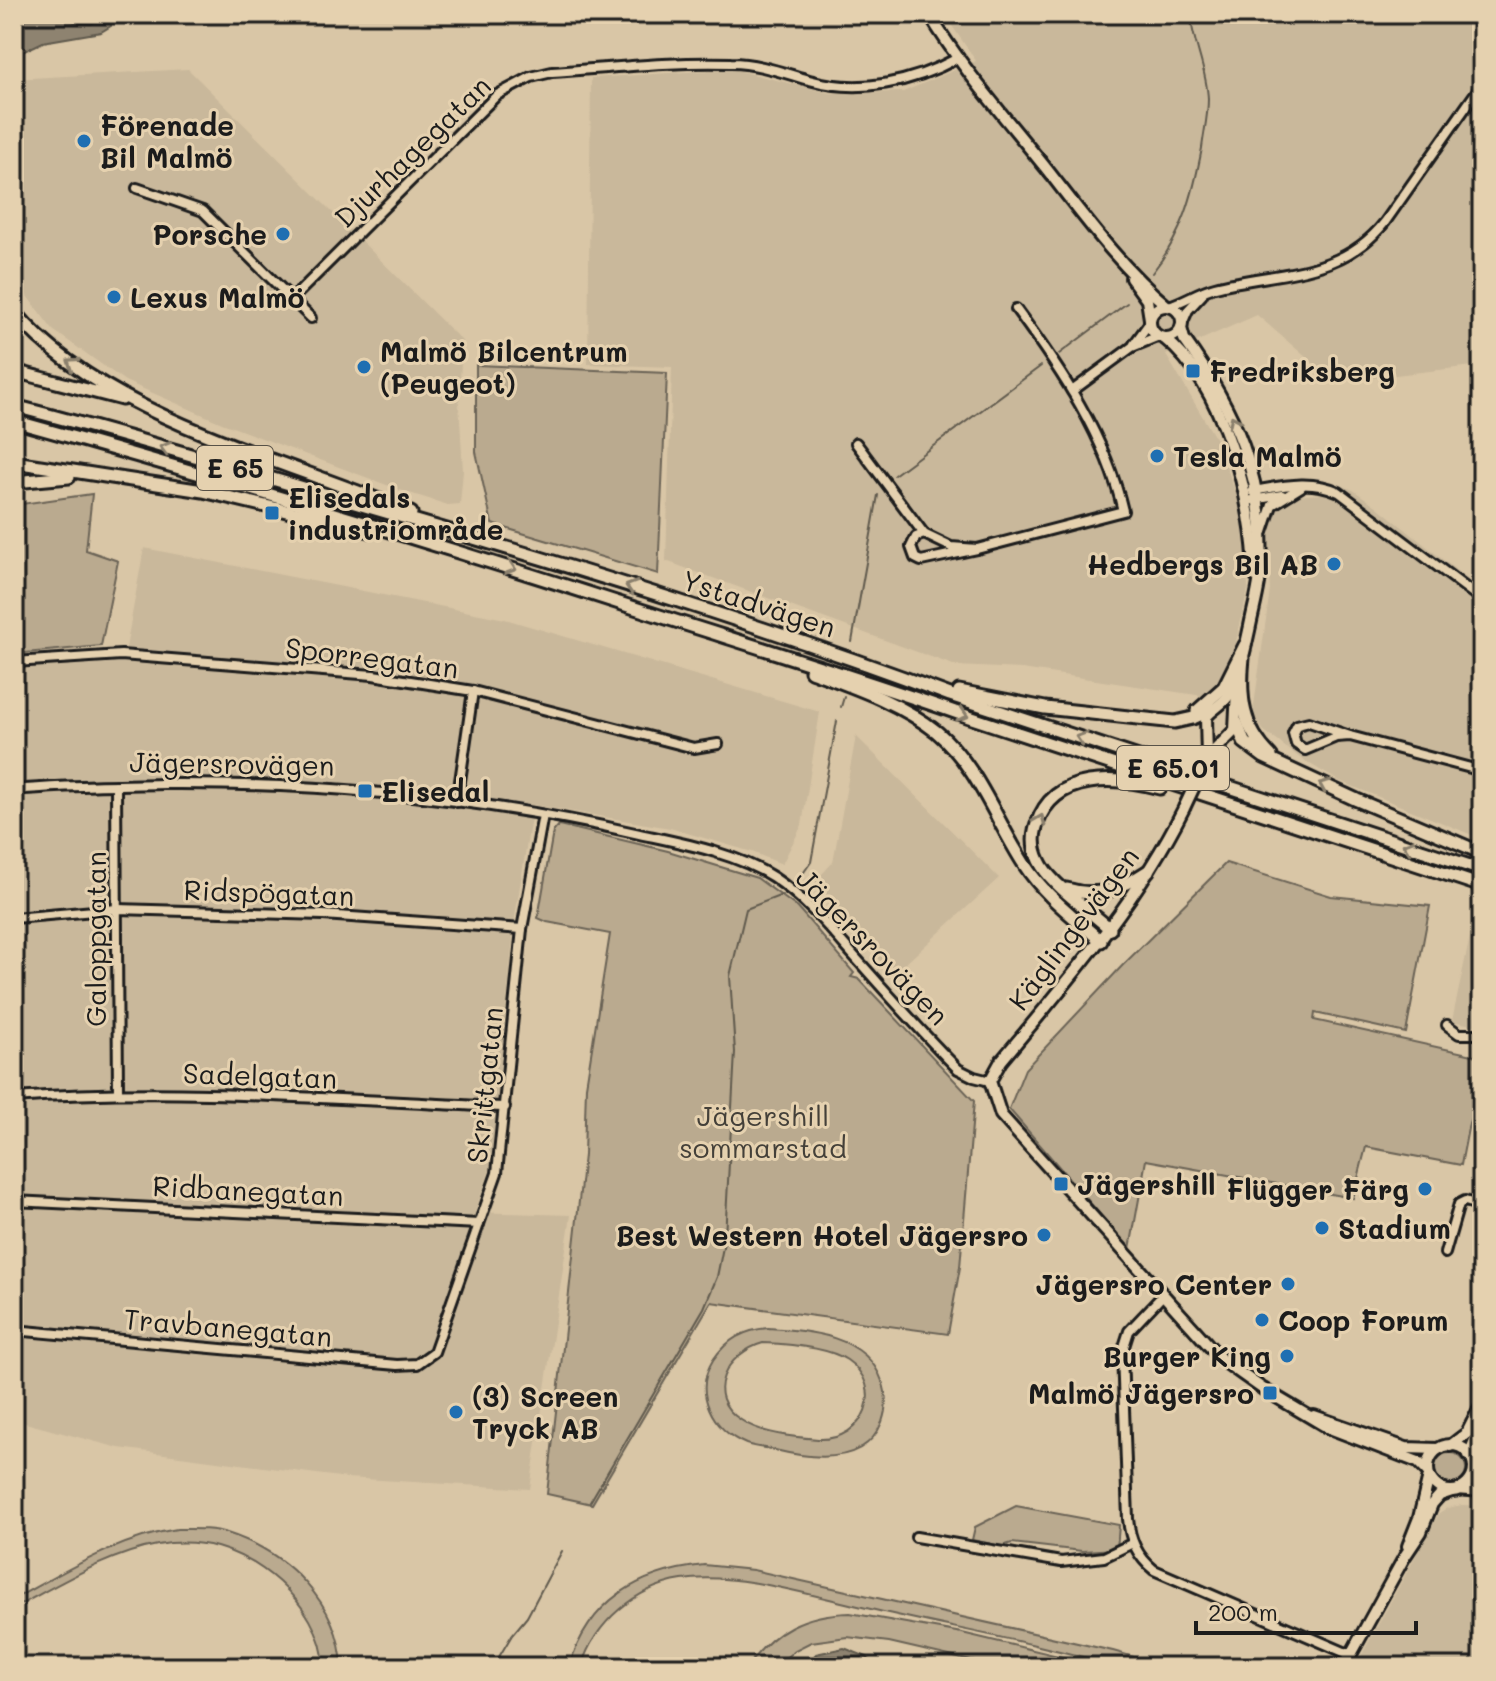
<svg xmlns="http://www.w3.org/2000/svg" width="1496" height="1681" viewBox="0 0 1496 1681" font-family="Mali,sans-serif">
	<rect width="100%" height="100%" fill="#d9c6a6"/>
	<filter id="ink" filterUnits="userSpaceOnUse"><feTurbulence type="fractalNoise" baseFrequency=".0125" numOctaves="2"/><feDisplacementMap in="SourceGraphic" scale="16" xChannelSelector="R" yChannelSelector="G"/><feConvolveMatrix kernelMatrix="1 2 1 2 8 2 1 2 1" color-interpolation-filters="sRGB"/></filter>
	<g filter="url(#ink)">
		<g fill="#c9b89b">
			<polygon points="944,14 1482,14 1482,365 1335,382 1257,315 1166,355 1217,441 1238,499 1246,538 1248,590 1231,664 1223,683 1210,697 1022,669 956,666 666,561 672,367 588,364 591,78 732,69 830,93 903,92 976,61"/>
			<polygon points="188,69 462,341 459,403 463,471 460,504 448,505 400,490 222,423 125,381 53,330 14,279 14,79"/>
			<polygon points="1334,482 1353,490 1375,505 1482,591 1482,839 1337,780 1300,758 1263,730 1253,713 1270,590 1267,541 1273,515 1279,505 1293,496 1321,494"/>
			<polygon points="144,548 505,619 820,712 802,825 782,864 752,852 670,828 533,805 515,917 491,1166 475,1212 571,1215 530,1489 347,1478 119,1448 14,1420 14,658 126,648"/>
			<polygon points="856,736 999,878 893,975 812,885 833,862"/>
			<polygon points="1474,918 1482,920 1482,1027 1452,1021"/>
			<polygon points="1462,1505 1482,1506 1482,1667 1355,1667 1439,1513 1447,1508"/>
		</g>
		<g fill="#baaa8f" stroke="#6b6356" stroke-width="2" fill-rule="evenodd">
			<polygon points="476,365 667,373 658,574 492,524 476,452"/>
			<polygon points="92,494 86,550 118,561 101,646 14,654 14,505"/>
			<polygon points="559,825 668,851 757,878 798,908 854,973 851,977 859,979 974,1101 960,1267 948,1334 711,1302 592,1504 547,1494 584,1155 586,1086 610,934 547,922 538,918 553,832"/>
			<polygon points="1226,863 1331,896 1430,906 1406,1033 1315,1013 1314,1020 1482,1057 1482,1092 1469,1123 1461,1165 1366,1147 1353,1198 1146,1160 1130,1249 1009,1109 1025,1069 1123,965"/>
			<path d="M768 1328C810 1331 866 1335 882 1381 887 1394 887 1408 882 1422 865 1466 811 1459 775 1450 766 1448 755 1447 746 1444 712 1430 693 1392 713 1360 727 1339 744 1330 768 1328ZM763 1343C786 1344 828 1347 847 1360 887 1387 865 1441 818 1439 794 1437 761 1434 741 1420 702 1395 727 1353 763 1343Z"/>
			<circle cx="1450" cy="1469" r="16"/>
			<polygon points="1016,1506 1119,1525 1117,1549 1082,1551 1012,1543 1002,1546 972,1540 975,1527"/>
			<path d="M177 1529C194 1529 211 1528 227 1533 287 1552 339 1603 342 1667H324C323 1634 303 1604 279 1582 188 1502 103 1561 14 1608V1599C66 1571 118 1538 177 1529Z"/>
			<path d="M704 1565 753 1570 1113 1651 1148 1661 1159 1667H1119C1039 1643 956 1629 875 1610 819 1598 738 1571 682 1580 636 1587 595 1622 581 1667H569C589 1601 637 1572 704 1565Z"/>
			<path d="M850 1613 962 1633 1104 1667H997L889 1642 847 1637 811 1642 795 1650 775 1667H747C773 1630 805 1614 850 1613Z"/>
		</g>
		<g fill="#8e8370" stroke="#605a4e" stroke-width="2">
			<polygon points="14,14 62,14 63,17 75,22 91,24 100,18 101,14 112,14 111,26 101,32 43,42 14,56"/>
			<polygon points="844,1648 867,1657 875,1667 805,1667 816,1654"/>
		</g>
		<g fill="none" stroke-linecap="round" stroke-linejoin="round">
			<g stroke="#605a4e" stroke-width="2">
				<path d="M1152 273C1183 234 1193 196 1202 148 1204 132 1208 115 1208 99 1207 70 1193 43 1190 14"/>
				<polyline points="1059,354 1127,303"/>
				<polyline points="894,475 1041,366"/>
				<polyline points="852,642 878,495"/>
				<polyline points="841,707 844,697"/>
				<polyline points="797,882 811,862 837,721"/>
				<polyline points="590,1502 704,1308 717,1277 725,1237 735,1052 730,976 746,909 782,895"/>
				<polyline points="493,1667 512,1635 527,1617 562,1551"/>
			</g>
			<g stroke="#1c1c1c" stroke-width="14">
				<g id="minor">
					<polyline points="137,188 203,211 311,318"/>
					<path d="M292 299 497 95 531 77 552 72C611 68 672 61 731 63 757 63 784 73 809 80 860 94 912 83 958 58"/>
					<path d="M1169 306C1185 301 1199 291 1215 287 1278 271 1341 278 1385 222L1482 84"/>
					<polyline points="1182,324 1188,310 1202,295"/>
					<polyline points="1134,344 1150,322"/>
					<polyline points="1072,391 1132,347 1159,336"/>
					<polyline points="856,443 924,534"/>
					<path d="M1253 491C1283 486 1311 479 1339 492L1482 600"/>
					<polyline points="1247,501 1282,495"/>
					<polyline points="1263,532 1272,505 1301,487"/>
					<path d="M977 549 921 561 915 558 911 547 916 537 924 534 951 547 977 549 1123 511C1106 437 1061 370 1016 309"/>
					<polyline points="14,662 121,655 373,675 473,691 694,748 718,744"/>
					<polyline points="1350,736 1336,737 1305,750 1296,744 1293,733 1297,725 1309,722 1350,736 1482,771"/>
					<polyline points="116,785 118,1093"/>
					<path d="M14 790C64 785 115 785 165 784 323 783 481 798 635 833 680 843 734 852 773 877 809 901 835 935 863 966 894 1001 925 1036 958 1069L974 1077 990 1081"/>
					<polyline points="457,802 473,691"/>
					<polyline points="14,918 117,909 323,915 522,929"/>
					<polyline points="1447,1025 1459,1034 1482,1034"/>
					<path d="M14 1098C177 1086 342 1100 505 1107"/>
					<polyline points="14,1201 479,1224"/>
					<polyline points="1445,1253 1459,1204 1465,1201 1482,1206"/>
					<path d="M1163 1295 1129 1331 1122 1353 1128 1519C1130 1540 1137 1556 1154 1570L1351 1655"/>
					<polyline points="14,1330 397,1365 417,1364 434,1352 497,1173 522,929 543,815"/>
					<polyline points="1474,1470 1482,1479"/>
					<polyline points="1457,1490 1482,1492"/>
					<polyline points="916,1537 1061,1562 1104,1557 1133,1543"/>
				</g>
			</g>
			<g stroke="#1c1c1c" stroke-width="16">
				<g id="major">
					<path d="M929 14C962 69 1005 117 1045 167 1082 214 1120 267 1167 306"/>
					<polyline points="1131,278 1147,300 1150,319"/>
					<circle cx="1166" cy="322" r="16"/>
					<path d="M1181 328 1184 339C1234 408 1266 479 1261 566 1260 586 1254 606 1250 626 1245 649 1240 675 1228 696 1222 705 1212 709 1206 717L1207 757"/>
					<path d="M1164 338C1224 385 1254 503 1255 576"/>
					<polyline points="1208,757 1235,730 1237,689"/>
					<path d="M1184 808C1137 902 1068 981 1001 1061L990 1081 1001 1115 1222 1360 1263 1389 1327 1427 1418 1462 1428 1472"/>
					<polyline points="1314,1416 1406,1448 1438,1449"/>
					<circle cx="1451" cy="1468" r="23"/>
					<polyline points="1450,1446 1467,1433 1482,1403"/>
					<polyline points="1469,1455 1482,1423"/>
					<polyline points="1408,1546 1419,1518 1429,1476"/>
					<polyline points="1344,1667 1405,1556 1421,1532 1432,1504 1440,1495 1452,1491"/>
				</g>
			</g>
			<g stroke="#1c1c1c" stroke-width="17">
				<g id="highway">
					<path d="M14 311C100 416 288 460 411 513"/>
					<polyline points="14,371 122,399"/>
					<path d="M14 406C121 433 227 466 334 497 541 557 748 619 950 695L1482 870"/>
					<path d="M14 421C224 479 433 543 641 610 750 645 860 678 969 717L1482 886"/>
					<polyline points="14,462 203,491 370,531"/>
					<polyline points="14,482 69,477"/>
					<path d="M1243 658C1239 697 1242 728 1271 756"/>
					<path d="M811 671C854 687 901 703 937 732 978 767 995 819 1024 864 1043 894 1074 917 1101 941"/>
					<polyline points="959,691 1045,708 1175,722 1193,718 1213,709"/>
					<polyline points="1197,711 1224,687 1245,645"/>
					<polyline points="1237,723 1244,742 1264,757 1357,800 1482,853"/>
					<path d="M1067 889C1099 899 1122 888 1148 871"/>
					<path d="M1110 929C1091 912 1054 886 1042 866 1034 853 1032 838 1037 824 1054 771 1118 777 1160 788"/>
				</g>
			</g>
			<use href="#minor" stroke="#e5d1af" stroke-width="8"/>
			<use href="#major" stroke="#e5d1af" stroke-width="10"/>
			<use href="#highway" stroke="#e5d1af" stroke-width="11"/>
			<g stroke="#1c1c1c" stroke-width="16" stroke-linecap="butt">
				<polyline id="major-bridge" points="1184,808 1207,759"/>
			</g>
			<use href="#major-bridge" stroke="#e5d1af" stroke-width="10"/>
		</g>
		<defs><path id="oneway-chevron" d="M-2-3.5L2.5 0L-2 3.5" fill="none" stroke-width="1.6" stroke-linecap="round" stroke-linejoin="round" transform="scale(2)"/></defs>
		<g stroke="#8b806d">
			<use href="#oneway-chevron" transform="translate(72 363) rotate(-146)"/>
			<use href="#oneway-chevron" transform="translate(1234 421) rotate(-115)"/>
			<use href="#oneway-chevron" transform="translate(165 448) rotate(-164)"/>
			<use href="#oneway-chevron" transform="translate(511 568) rotate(18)"/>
			<use href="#oneway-chevron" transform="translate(631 587) rotate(-163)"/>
			<use href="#oneway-chevron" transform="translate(963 715) rotate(19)"/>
			<use href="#oneway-chevron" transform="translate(1081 738) rotate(-162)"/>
			<use href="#oneway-chevron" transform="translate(1324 785) rotate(-156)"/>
			<use href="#oneway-chevron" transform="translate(1040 820) rotate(-68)"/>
			<use href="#oneway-chevron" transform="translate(1408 846) rotate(-162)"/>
		</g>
	</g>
	<g fill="#1f6fb2" stroke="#e5d1af" stroke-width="3">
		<circle cx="84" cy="141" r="8"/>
		<circle cx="283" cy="234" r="8"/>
		<circle cx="114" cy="297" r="8"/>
		<circle cx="364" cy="367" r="8"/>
		<rect x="1185" y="363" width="16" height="16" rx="4"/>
		<circle cx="1157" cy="456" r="8"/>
		<rect x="264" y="505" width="16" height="16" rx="4"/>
		<circle cx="1334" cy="564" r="8"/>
		<rect x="357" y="783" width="16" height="16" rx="4"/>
		<rect x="1053" y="1176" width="16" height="16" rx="4"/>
		<circle cx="1425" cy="1189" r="8"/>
		<circle cx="1322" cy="1228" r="8"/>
		<circle cx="1044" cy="1235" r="8"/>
		<circle cx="1288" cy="1284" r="8"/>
		<circle cx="1262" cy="1320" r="8"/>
		<circle cx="1287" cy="1356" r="8"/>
		<rect x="1262" y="1385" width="16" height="16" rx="4"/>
		<circle cx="456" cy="1412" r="8"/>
	</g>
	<g text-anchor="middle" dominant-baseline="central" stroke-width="6" stroke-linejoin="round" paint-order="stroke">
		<g fill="#e5d1af" stroke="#585248" stroke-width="2">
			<rect x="197" y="446" width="76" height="44" rx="6"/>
			<rect x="1117" y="746" width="112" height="44" rx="6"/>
		</g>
		<g font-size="26" font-weight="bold" fill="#1c1c1c">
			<text x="235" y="468">E 65</text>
			<text x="1173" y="768">E 65.01</text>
		</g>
		<g font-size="28" font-weight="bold" fill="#1c1c1c" stroke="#e5d1af" text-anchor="start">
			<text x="100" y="125">Förenade<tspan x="100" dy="32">Bil Malmö</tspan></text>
			<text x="267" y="234" text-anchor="end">Porsche</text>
			<text x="130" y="297">Lexus Malmö</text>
			<text x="380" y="351">Malmö Bilcentrum<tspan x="380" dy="32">(Peugeot)</tspan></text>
			<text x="1209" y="371">Fredriksberg</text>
			<text x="1173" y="456">Tesla Malmö</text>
			<text x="288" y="497">Elisedals<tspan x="288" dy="32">industriområde</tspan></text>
			<text x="1318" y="564" text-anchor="end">Hedbergs Bil AB</text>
			<text x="381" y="791">Elisedal</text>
			<text x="1077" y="1184">Jägershill</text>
			<text x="1409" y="1189" text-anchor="end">Flügger Färg</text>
			<text x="1338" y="1228">Stadium</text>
			<text x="1028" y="1235" text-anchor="end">Best Western Hotel Jägersro</text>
			<text x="1272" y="1284" text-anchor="end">Jägersro Center</text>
			<text x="1278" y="1320">Coop Forum</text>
			<text x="1271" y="1356" text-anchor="end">Burger King</text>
			<text x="1254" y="1393" text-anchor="end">Malmö Jägersro</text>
			<text x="472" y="1396">(3) Screen<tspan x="472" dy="32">Tryck AB</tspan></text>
		</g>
		<g font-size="28" fill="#1c1c1c" stroke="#e5d1af">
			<text transform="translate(412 151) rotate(-44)">Djurhagegatan</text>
			<text transform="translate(759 603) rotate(18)">Ystadvägen</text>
			<text transform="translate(372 657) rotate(7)">Sporregatan</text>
			<text transform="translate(232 763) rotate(1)">Jägersrovägen</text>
			<text transform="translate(269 892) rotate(2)">Ridspögatan</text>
			<text transform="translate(1073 928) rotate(-53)">Käglingevägen</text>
			<text transform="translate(95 939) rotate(-90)">Galoppgatan</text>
			<text transform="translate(873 946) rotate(46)">Jägersrovägen</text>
			<text transform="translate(260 1075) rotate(2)">Sadelgatan</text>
			<text transform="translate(484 1085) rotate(-84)">Skrittgatan</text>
			<text transform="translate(248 1190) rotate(3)">Ridbanegatan</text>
			<text transform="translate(228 1327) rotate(5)">Travbanegatan</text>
		</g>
		<g font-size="28" fill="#444039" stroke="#e5d1af">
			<text x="763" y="1115">Jägershill<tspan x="763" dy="32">sommarstad</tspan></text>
		</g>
	</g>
	<rect width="1496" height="1681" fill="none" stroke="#e5d1af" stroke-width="48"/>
	<rect x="24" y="24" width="1448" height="1633" fill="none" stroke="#1c1c1c" stroke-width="3" filter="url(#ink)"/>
	<path d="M1196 1621v12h220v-12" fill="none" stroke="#1c1c1c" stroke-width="4"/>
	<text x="1208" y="1621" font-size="24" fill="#1c1c1c" stroke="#e5d1af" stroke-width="6" paint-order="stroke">200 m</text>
</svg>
